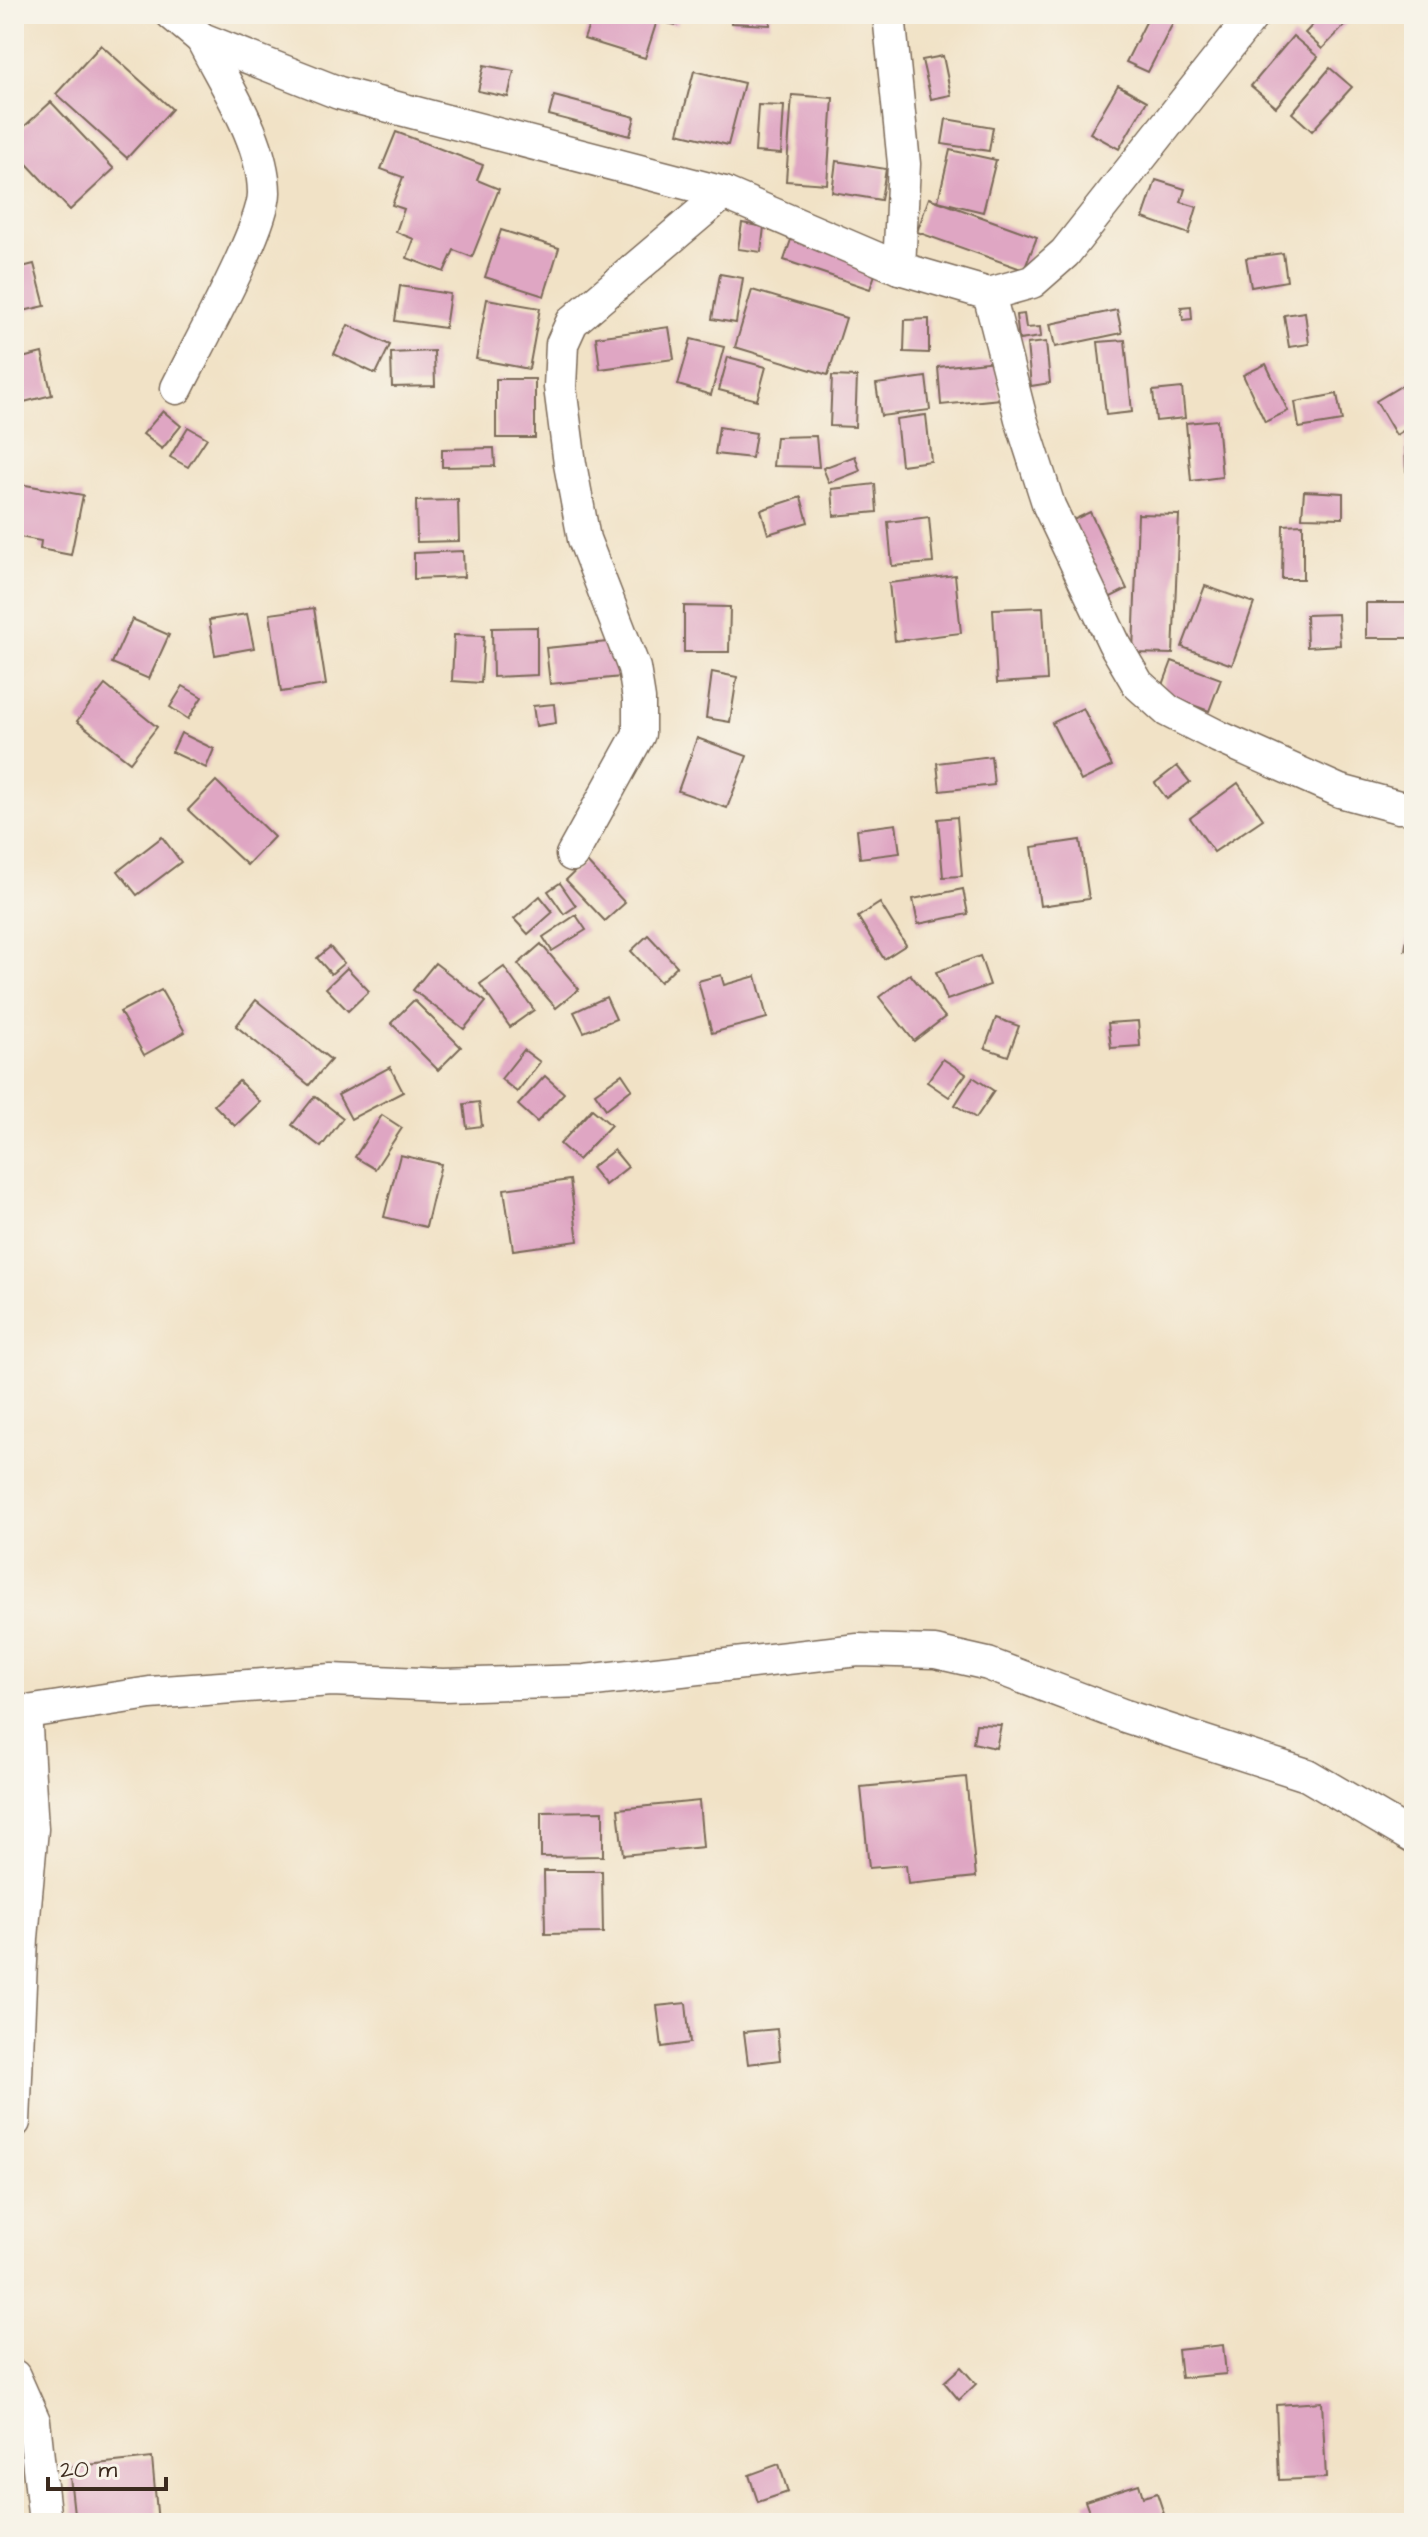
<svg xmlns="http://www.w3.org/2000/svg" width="1428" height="2537" viewBox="0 0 1428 2537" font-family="'Architects Daughter',sans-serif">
	<rect width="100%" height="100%" fill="#f7f3e8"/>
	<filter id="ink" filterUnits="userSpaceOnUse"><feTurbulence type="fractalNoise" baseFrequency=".0125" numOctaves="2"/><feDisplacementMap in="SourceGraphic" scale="16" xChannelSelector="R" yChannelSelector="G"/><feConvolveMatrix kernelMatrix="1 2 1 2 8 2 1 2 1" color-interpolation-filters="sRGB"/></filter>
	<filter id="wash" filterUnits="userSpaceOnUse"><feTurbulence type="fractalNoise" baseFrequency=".006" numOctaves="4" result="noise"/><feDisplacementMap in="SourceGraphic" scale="32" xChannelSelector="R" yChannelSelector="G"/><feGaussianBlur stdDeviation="1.8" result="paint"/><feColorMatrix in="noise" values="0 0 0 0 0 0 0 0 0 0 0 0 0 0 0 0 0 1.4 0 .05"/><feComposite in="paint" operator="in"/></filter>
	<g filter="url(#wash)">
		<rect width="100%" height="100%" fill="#f1e2c6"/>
		<g id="blocks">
			<g fill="#dfa6c3">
				<polygon points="593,14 680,14 677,25 657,21 645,58 584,39"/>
				<polygon points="732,14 770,14 770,25 731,23"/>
				<polygon points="1150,14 1173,23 1148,72 1126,62"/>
				<polygon points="1323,14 1337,14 1347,23 1322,49 1305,33"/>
				<polygon points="1293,36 1318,57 1276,107 1251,86"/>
				<polygon points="101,45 172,109 127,158 56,94"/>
				<polygon points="943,56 951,95 931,99 922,60"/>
				<polygon points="484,65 514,71 508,97 478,91"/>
				<polygon points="1330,68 1352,87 1312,131 1292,113"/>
				<polygon points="694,71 744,83 728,145 678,133"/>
				<polygon points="1118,85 1147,101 1119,149 1090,133"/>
				<polygon points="792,95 833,98 827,184 786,181"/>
				<polygon points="554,96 635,117 630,136 549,115"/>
				<polygon points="51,102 114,169 70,210 14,150 14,136"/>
				<polygon points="758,105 784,106 781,154 755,152"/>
				<polygon points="946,119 993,127 989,151 942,144"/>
				<polygon points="396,132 483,165 477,180 499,189 472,257 454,250 444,272 407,258 414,239 396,232 404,209 392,205 403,177 381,169"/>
				<polygon points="950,150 996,160 983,212 938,201"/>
				<polygon points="836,161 886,169 881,200 832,192"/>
				<polygon points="1156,180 1185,189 1181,202 1197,207 1189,234 1143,218"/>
				<polygon points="929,198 1037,237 1024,270 917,232"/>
				<polygon points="742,223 764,227 761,252 738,249"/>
				<polygon points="501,230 559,248 544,296 485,277"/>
				<polygon points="793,234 879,263 870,289 784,260"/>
				<polygon points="1283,253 1287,281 1251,287 1246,258"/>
				<polygon points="34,264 45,306 14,313 14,269"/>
				<polygon points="720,274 743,278 736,323 712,319"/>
				<polygon points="400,286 450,294 445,328 395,321"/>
				<polygon points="752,290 846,318 828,375 735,347"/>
				<polygon points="487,299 540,308 529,369 476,359"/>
				<polygon points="1191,306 1192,319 1183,320 1181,307"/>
				<polygon points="1117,310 1122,333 1055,347 1050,324"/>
				<polygon points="1305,312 1309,344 1289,347 1284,315"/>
				<polygon points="1024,314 1026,328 1040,327 1041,337 1019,340 1016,315"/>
				<polygon points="929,319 929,353 904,352 905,320"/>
				<polygon points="348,325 390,345 376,374 334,354"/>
				<polygon points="669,327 674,359 600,369 596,337"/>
				<polygon points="691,339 724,347 711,395 678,385"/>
				<polygon points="1125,340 1132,412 1106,415 1098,342"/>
				<polygon points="1046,342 1050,383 1031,386 1027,344"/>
				<polygon points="434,351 435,386 392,387 391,353"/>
				<polygon points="42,353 52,395 16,404 14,360"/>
				<polygon points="728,357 766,367 757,400 719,390"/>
				<polygon points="996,361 1000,399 941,405 938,367"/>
				<polygon points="1266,364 1288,411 1265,422 1243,375"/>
				<polygon points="832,376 857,377 855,427 830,426"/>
				<polygon points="926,377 930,410 881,416 876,384"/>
				<rect x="496" y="379" width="39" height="59"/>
				<polygon points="1411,380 1414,424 1396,435 1376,401"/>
				<polygon points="1182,388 1185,418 1156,421 1153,391"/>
				<polygon points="1337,394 1342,421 1299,428 1295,402"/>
				<polygon points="163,411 181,426 162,449 143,434"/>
				<polygon points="926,415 931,461 901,465 896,419"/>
				<polygon points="1217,420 1222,477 1191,481 1186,423"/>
				<polygon points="188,427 207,438 188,467 170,457"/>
				<polygon points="719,427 756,433 752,458 715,454"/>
				<polygon points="1414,435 1414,470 1406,471 1405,436"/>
				<polygon points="816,436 819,467 773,466 776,437"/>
				<polygon points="494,448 495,466 442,467 442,449"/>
				<polygon points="855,456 860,471 829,483 823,468"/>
				<polygon points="14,483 83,495 71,555 40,549 41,541 14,536"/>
				<polygon points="875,484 877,512 834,516 832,489"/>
				<polygon points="1304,491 1343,493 1343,518 1302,517"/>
				<polygon points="801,497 808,522 768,534 761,510"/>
				<polygon points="458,500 459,541 417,542 416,501"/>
				<polygon points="1090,512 1127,589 1109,598 1071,521"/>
				<polygon points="1138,514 1179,515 1173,654 1133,653"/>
				<polygon points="929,517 933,563 892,566 888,522"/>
				<polygon points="1303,524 1303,579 1282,579 1283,525"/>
				<polygon points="463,551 464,577 414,579 414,553"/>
				<polygon points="955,575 961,633 895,641 889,583"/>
				<polygon points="1205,586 1254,603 1232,665 1182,647"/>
				<rect x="1366" y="603" width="48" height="35"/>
				<polygon points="684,606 730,607 729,652 684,652"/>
				<polygon points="1043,607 1047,680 997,683 993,609"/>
				<polygon points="314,608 326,685 281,692 270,614"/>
				<polygon points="247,614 254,648 215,655 209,620"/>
				<polygon points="1338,614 1340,645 1307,647 1306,615"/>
				<polygon points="132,619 169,635 149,679 112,663"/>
				<polygon points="537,627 537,675 493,677 492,628"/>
				<polygon points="454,635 484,636 481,683 452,681"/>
				<polygon points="618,641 621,677 550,684 546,648"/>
				<polygon points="1172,661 1221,679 1209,711 1160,693"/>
				<polygon points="712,672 737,677 730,722 706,718"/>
				<polygon points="105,685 157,727 130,762 77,721"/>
				<polygon points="183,686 202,697 188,719 170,707"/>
				<polygon points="554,704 556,723 536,726 533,706"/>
				<polygon points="1083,708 1112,766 1081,781 1052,723"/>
				<polygon points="181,733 214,749 206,768 172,752"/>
				<polygon points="697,738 747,756 727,808 678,791"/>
				<polygon points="991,756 994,785 940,791 937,763"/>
				<polygon points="1177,766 1190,782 1167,799 1155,783"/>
				<polygon points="216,781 274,837 247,865 188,810"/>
				<polygon points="1238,783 1263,819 1214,852 1190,818"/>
				<polygon points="957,817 962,876 943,877 938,819"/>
				<polygon points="896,824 900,853 860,858 857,829"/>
				<polygon points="162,837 181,862 137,895 118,871"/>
				<polygon points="1080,840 1089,899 1040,906 1032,847"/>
				<polygon points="586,861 625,903 605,921 566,880"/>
				<polygon points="560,883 576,906 564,914 548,891"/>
				<polygon points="963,889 968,914 918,924 913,899"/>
				<polygon points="540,896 553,912 528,934 514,919"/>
				<polygon points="880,903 906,945 884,959 858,917"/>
				<polygon points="1412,908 1414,908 1414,951 1405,950"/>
				<polygon points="576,915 586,930 552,951 543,937"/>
				<polygon points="648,935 677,966 660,982 631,951"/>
				<polygon points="541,944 579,989 556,1008 518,964"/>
				<polygon points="330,947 344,963 331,974 317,958"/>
				<polygon points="980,956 990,985 947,1000 936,972"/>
				<polygon points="435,963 486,1002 464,1029 413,990"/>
				<polygon points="504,967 534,1010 510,1027 480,984"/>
				<polygon points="347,968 369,991 348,1011 326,988"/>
				<polygon points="910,974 945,1017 914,1041 879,997"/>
				<polygon points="721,975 724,985 756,976 767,1018 712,1033 698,981"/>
				<polygon points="161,990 185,1032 144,1055 120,1012"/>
				<polygon points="606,997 616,1019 584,1032 574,1012"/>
				<polygon points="256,1000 331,1060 309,1085 236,1026"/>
				<polygon points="414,1000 461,1047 438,1070 391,1023"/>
				<polygon points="996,1018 1019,1026 1008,1056 985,1048"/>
				<polygon points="1138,1021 1140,1046 1111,1048 1108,1023"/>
				<polygon points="524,1050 540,1062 517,1092 501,1079"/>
				<polygon points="943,1059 966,1074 949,1097 927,1082"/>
				<polygon points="390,1067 403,1092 351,1119 338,1095"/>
				<polygon points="622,1074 632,1089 606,1109 595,1093"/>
				<polygon points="545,1076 564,1093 537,1122 518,1105"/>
				<polygon points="973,1077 994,1091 976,1118 955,1105"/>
				<polygon points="239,1081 260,1102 235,1126 214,1105"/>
				<polygon points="315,1096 343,1118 321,1147 292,1125"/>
				<polygon points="479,1102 482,1126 467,1128 464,1104"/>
				<polygon points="592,1109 611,1125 578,1160 560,1144"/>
				<polygon points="382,1115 402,1128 375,1169 355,1157"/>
				<polygon points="614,1150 628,1167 605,1185 591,1168"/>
				<polygon points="400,1155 441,1164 426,1227 384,1217"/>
				<polygon points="570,1180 578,1241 513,1250 504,1189"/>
				<polygon points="976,1724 1001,1725 996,1748 973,1743"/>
				<polygon points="966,1777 976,1877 908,1884 906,1865 869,1868 861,1787"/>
				<polygon points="699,1801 703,1847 623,1855 618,1809"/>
				<polygon points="603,1811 603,1856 541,1857 541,1812"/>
				<polygon points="544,1871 602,1871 603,1933 545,1934"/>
				<polygon points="686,2003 690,2043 662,2047 657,2006"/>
				<polygon points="777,2029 780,2060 748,2064 744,2032"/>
				<polygon points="1223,2345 1226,2374 1181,2378 1178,2350"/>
				<polygon points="961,2367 976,2384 959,2400 944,2382"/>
				<polygon points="1322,2402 1326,2478 1279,2480 1276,2405"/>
				<polygon points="152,2458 158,2523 75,2523 69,2467"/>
				<polygon points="779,2464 788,2492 758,2502 749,2475"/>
				<polygon points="1139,2484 1143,2497 1157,2493 1167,2523 1093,2523 1085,2501"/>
			</g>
		</g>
	</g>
	<g filter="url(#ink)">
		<use href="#blocks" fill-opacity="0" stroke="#7b6a59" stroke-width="2"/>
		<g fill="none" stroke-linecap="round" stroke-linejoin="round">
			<g stroke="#7b6a59" stroke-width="35">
				<g id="minor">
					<polyline points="172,14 202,39 339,93 724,193 899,268 989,294 1032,282 1065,253 1254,14"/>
					<polyline points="889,14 904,164 899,268"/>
					<polyline points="989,294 1021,419 1049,506 1114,643 1138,684 1168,711 1219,737 1340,791 1399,807 1414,807"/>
					<path d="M177 388C195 351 265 226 264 192 263 139 225 85 202 39"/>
					<polyline points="572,855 639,734 639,699 634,668 584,539 570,464 560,387 562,344 572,322 724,193"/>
					<polyline points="14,1714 150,1693 332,1680 443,1685 585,1681 858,1650 935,1652 988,1664 1125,1716 1307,1775 1414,1838"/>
					<polyline points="14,2122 22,1938 32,1829 25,1711"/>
					<polyline points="14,2376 34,2421 45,2523"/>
				</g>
			</g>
			<use href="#minor" stroke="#fff" stroke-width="32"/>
		</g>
	</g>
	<rect width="1428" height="2537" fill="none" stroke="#f7f3e8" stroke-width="48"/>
	<path d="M48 2477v12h118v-12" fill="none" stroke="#3b2a1e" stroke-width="4"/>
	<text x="60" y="2477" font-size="24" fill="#3b2a1e" stroke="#f7f3e8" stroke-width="6" paint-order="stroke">20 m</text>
</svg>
